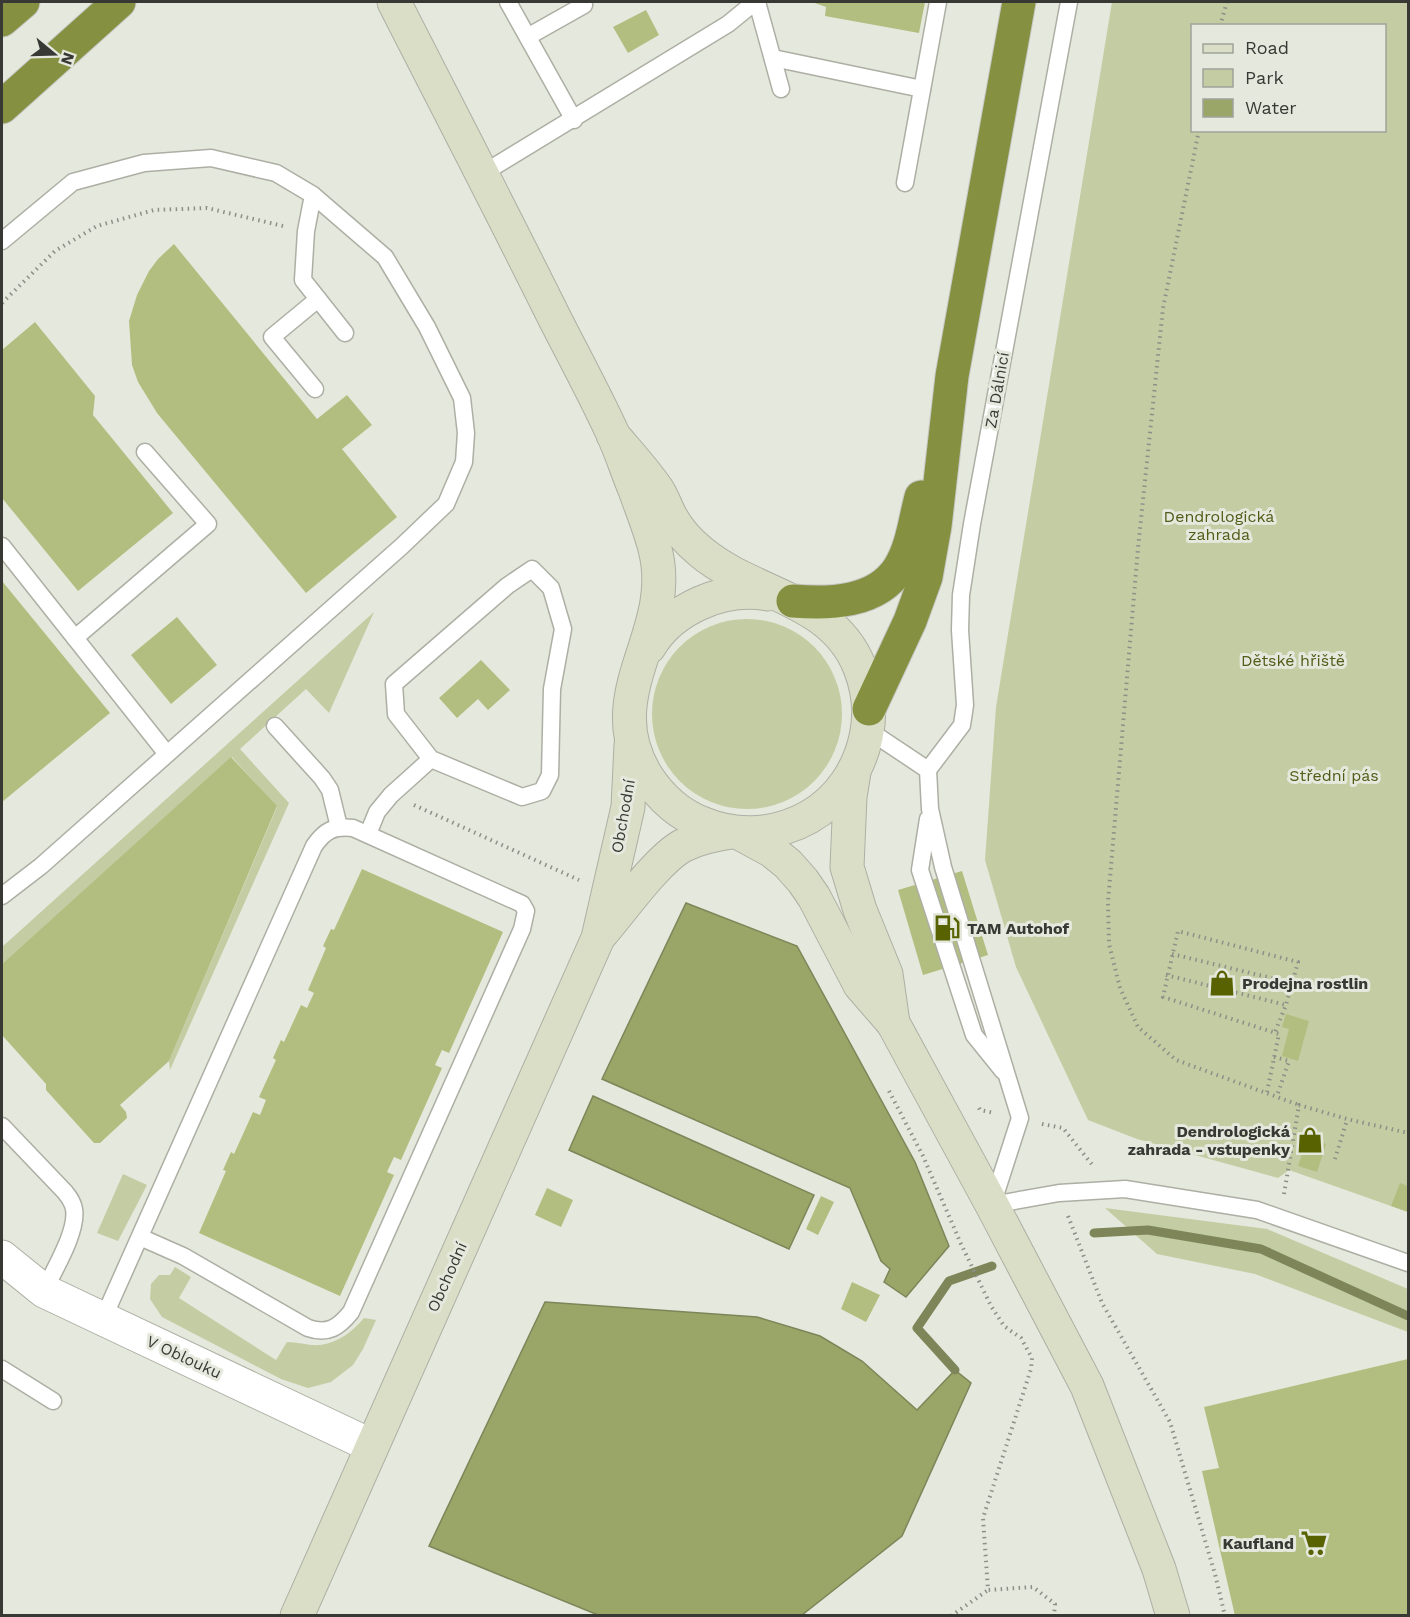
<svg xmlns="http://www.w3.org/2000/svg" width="1410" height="1617" viewBox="0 0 1410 1617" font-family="'Work Sans',sans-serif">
	<rect width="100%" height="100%" fill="#e5e8dc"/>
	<g fill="#c4cca3" fill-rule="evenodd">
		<path d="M1112 2H1408V1212L1289 1170 1278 1178 1137 1139 1088 1120 1016 967 985 860 996 707ZM1192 26H1384V130H1192Z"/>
		<polygon points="374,612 329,713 306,689 240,749 289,803 170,1070 169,1061 277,807 232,757 2,964 2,947"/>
		<circle cx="747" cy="714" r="95"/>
		<polygon points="123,1174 147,1185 118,1241 97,1233"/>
		<polygon points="1105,1208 1267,1229 1408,1289 1408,1332 1255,1274 1157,1254"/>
		<path d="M175 1267 191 1277 179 1298 276 1360 287 1342C298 1342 309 1346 320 1345 338 1343 353 1331 364 1318L376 1320 363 1349 353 1365 331 1382 308 1388 281 1379 162 1317 150 1299 151 1284 159 1275H170Z"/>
	</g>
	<g fill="#9aa568" stroke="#7d8559" stroke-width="1.5">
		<polygon points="686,903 797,946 915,1162 949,1246 906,1297 884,1282 890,1269 881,1261 850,1188 602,1079"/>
		<polygon points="593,1096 814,1195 789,1249 569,1150"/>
		<polygon points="545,1302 757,1317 820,1336 862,1361 917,1410 955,1370 971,1383 902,1536 802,1615 598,1615 429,1546"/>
	</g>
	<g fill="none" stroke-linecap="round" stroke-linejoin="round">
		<g stroke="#7d8559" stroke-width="9">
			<polyline points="1094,1233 1148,1230 1261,1249 1408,1316"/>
			<polyline points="955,1370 917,1328 949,1281 992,1266"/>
		</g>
	</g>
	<g fill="#b2be80">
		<polygon points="812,2 925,2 919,33 825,16 826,7"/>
		<polygon points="646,10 659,35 628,53 613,27"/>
		<polygon points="174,244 317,419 347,395 372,425 342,449 397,517 306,593 157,413 138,382 132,365 129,321 137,295 149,271 158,259"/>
		<polygon points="35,322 95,396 93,415 173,513 78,591 2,498 2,350"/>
		<polygon points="2,581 110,713 2,802"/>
		<polygon points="177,617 217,665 171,704 131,655"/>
		<polygon points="481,660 510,690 488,710 478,699 457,718 439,698"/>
		<polygon points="231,757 277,806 169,1061 120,1105 126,1112 127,1118 100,1143 94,1143 46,1090 46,1084 2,1035 2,964"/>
		<polygon points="362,869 503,932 449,1053 442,1050 435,1065 442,1068 401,1160 394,1157 387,1172 394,1175 340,1296 199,1233 226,1171 223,1170 231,1152 234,1154 253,1112 260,1115 266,1100 259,1097 276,1060 273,1058 281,1040 284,1042 301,1005 307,1008 314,993 308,990 326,948 323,946 331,929 334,930"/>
		<polygon points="962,871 988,955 923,975 898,890"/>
		<polygon points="1286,1014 1309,1021 1298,1061 1282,1056 1289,1029 1282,1027"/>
		<polygon points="1307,1138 1326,1144 1317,1172 1298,1166"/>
		<polygon points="1400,1183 1408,1186 1408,1212 1391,1206"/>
		<polygon points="547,1188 573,1200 561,1227 535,1215"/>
		<polygon points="821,1196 834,1202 818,1235 806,1229"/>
		<polygon points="852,1282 880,1295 866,1322 841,1309"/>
		<polygon points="1408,1359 1408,1616 1235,1616 1202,1471 1219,1468 1204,1407"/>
	</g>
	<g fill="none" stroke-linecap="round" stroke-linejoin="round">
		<g stroke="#adafa4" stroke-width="19">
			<g id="lane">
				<polyline points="508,2 574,120"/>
				<polyline points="757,2 781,89"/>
				<polyline points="529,36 584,5"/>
				<polyline points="773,58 922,89"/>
				<polyline points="482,174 728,24 755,2"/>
				<polyline points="905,183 938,2"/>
				<polyline points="313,195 306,231 303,280 345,333"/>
				<polyline points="2,241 73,182 144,163 211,158 276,173 313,195 385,257 427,327 462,398 466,433 464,462 446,504 402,546 41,866 2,896"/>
				<polyline points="315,389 272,337 318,299"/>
				<polyline points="2,546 167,754"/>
				<polyline points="75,638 208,524 145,452"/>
				<polyline points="275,726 322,778 330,790 339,827"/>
				<polyline points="868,730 928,770 930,809 943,867 1020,1118 992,1205 1059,1193 1125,1189 1257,1210 1408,1263"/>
				<polyline points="928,770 962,725 965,705 960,630 961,595 972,524 1069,2"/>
				<polyline points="928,819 920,870 974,1035 1003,1071"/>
				<polyline points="368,834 377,812 391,795 431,759 522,797 542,791 550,775 552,689 563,629 551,588 532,569 507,586 394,684 396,714 431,759"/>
				<path d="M2 1126 65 1192C69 1197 73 1202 74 1209 78 1231 54 1270 44 1291"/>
				<path d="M103 1319 314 846C325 830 334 826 353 828L522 904 526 911 522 929 351 1312C339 1327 328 1335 308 1328L183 1256 140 1237"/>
				<polyline points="2,1369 53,1401"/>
			</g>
		</g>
		<g stroke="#adafa4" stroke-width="35">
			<polyline id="street" points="2,1257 44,1291 372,1446"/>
		</g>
		<g stroke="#adafa4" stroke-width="35">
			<g id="secondary">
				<path d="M394 2C448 108 503 214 556 321 575 358 595 395 612 432 621 451 627 471 635 490 642 510 650 529 655 549 677 633 596 693 646 775 660 797 680 815 704 824 738 838 777 835 809 817 839 800 859 770 866 737 871 714 869 691 860 668 833 598 754 596 701 552 690 543 678 530 671 517 666 508 663 498 657 489 644 470 628 453 613 435"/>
				<path d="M649 647C672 608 724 586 768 594"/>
				<polyline points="854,772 850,797 847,867 860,910 886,974 893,1023"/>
				<polyline points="739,833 772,851 788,864 803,881 814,897 860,985 893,1023 992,1205 1087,1386 1159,1569 1173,1616"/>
				<path d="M601 934C622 910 656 861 682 846 698 838 714 835 731 832"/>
				<polyline points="297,1616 598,938 628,807 631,745"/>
			</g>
		</g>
		<g stroke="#c7c8c6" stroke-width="35">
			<g id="highway">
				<polyline points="2,20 23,2"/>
				<polyline points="2,107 119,2"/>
				<path d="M793 601C829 604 877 603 899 568 912 548 915 519 921 497"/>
				<polyline points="869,709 910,621 926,577 935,526 952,376 1019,2"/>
			</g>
		</g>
		<g stroke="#8e9088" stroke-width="4" stroke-dasharray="1.5 4.5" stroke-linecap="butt">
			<polyline points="1220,26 1227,2"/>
			<polyline points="1199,130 1163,308 1138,548 1108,902 1109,944 1120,988 1138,1027 1176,1060 1299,1105"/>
			<polyline points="2,303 55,251 97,226 154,210 207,208 283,226"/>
			<polyline points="414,805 579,880"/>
			<polyline points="1172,954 1292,983"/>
			<polyline points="1166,975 1286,1005"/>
			<polyline points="1274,1057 1289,1061 1277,1096"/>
			<polyline points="889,1091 923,1156 961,1244 991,1306 1004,1326 1021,1338 1032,1358 1031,1369 983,1518 988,1590 1033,1587 1055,1604 1054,1616"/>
			<polyline points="1267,1092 1279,1034 1163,997 1178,931 1298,962 1286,1005 1275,1032"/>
			<polyline points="979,1108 980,1110 994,1113"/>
			<polyline points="1042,1124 1063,1128 1094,1167"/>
			<polyline points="1335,1159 1347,1120"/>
			<polyline points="1284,1194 1299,1105 1347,1119 1408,1133"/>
			<polyline points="1068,1216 1102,1303 1170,1422 1215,1574 1225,1616"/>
			<polyline points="951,1616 988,1590"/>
		</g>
		<use href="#lane" stroke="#fff" stroke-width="16"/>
		<use href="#street" stroke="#fff" stroke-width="33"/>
		<use href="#secondary" stroke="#dadec6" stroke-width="33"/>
		<use href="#highway" stroke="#859140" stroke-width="33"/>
	</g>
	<defs>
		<g id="fuel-bare" transform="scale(2.07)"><path d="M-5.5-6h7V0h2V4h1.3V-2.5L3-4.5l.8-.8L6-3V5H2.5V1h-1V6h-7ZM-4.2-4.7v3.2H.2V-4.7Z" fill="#586201" stroke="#e5e8dc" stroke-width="2.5" paint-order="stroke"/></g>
		<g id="shop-bare" transform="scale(2.07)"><path d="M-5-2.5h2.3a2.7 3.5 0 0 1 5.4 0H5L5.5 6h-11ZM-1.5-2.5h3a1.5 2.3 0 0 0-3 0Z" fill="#586201" stroke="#e5e8dc" stroke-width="2.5" paint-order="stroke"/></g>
		<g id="supermarket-bare" transform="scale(2.07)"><path d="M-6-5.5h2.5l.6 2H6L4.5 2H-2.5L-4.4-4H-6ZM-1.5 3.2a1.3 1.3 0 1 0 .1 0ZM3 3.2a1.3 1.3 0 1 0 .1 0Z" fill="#586201" stroke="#e5e8dc" stroke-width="2.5" paint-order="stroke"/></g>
	</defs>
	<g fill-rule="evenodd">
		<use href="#fuel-bare" x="947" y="928"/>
		<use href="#shop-bare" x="1222" y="983"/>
		<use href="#shop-bare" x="1310" y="1140"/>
		<use href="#supermarket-bare" x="1314" y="1543"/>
	</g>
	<g text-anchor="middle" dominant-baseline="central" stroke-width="6" stroke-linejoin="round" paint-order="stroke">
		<g font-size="16" fill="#383935" stroke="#e5e8dc">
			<text transform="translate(997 390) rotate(-80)">Za Dálnicí</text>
			<text transform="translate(623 816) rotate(-80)">Obchodní</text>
			<text transform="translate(447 1277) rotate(-66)">Obchodní</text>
			<text transform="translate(184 1357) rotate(25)">V Oblouku</text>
		</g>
		<g font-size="16" fill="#525b17" stroke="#e5e8dc">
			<text x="1219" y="516">Dendrologická<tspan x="1219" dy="18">zahrada</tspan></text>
			<text x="1293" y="660">Dětské hřiště</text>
			<text x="1334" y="775">Střední pás</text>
		</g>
		<g font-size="16" font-weight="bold" fill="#383935" stroke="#e5e8dc" text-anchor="start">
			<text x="967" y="928">TAM Autohof</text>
			<text x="1242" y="983">Prodejna rostlin</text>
			<text x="1290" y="1131" text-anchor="end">Dendrologická<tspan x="1290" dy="18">zahrada - vstupenky</tspan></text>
			<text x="1294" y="1543" text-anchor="end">Kaufland</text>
		</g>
	</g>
	<rect width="1410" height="1617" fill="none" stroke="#383935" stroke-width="6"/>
	<rect x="1191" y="24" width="195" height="108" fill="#e5e8dc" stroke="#a0a299" stroke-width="1.5"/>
	<rect x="1203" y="44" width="30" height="9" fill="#dadec6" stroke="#a0a299" stroke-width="1.5"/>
	<text x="1245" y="54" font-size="18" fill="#383935">Road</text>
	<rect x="1203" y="69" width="30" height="18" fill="#c4cca3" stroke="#a0a299" stroke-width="1.5"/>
	<text x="1245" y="84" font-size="18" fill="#383935">Park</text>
	<rect x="1203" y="99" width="30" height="18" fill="#9aa568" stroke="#a0a299" stroke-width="1.5"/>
	<text x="1245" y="114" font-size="18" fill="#383935">Water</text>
	<g transform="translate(54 54) rotate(109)" stroke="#e5e8dc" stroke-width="4.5" paint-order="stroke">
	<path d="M0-4.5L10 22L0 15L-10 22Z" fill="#383935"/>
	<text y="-9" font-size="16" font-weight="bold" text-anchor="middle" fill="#383935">N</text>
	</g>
</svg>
